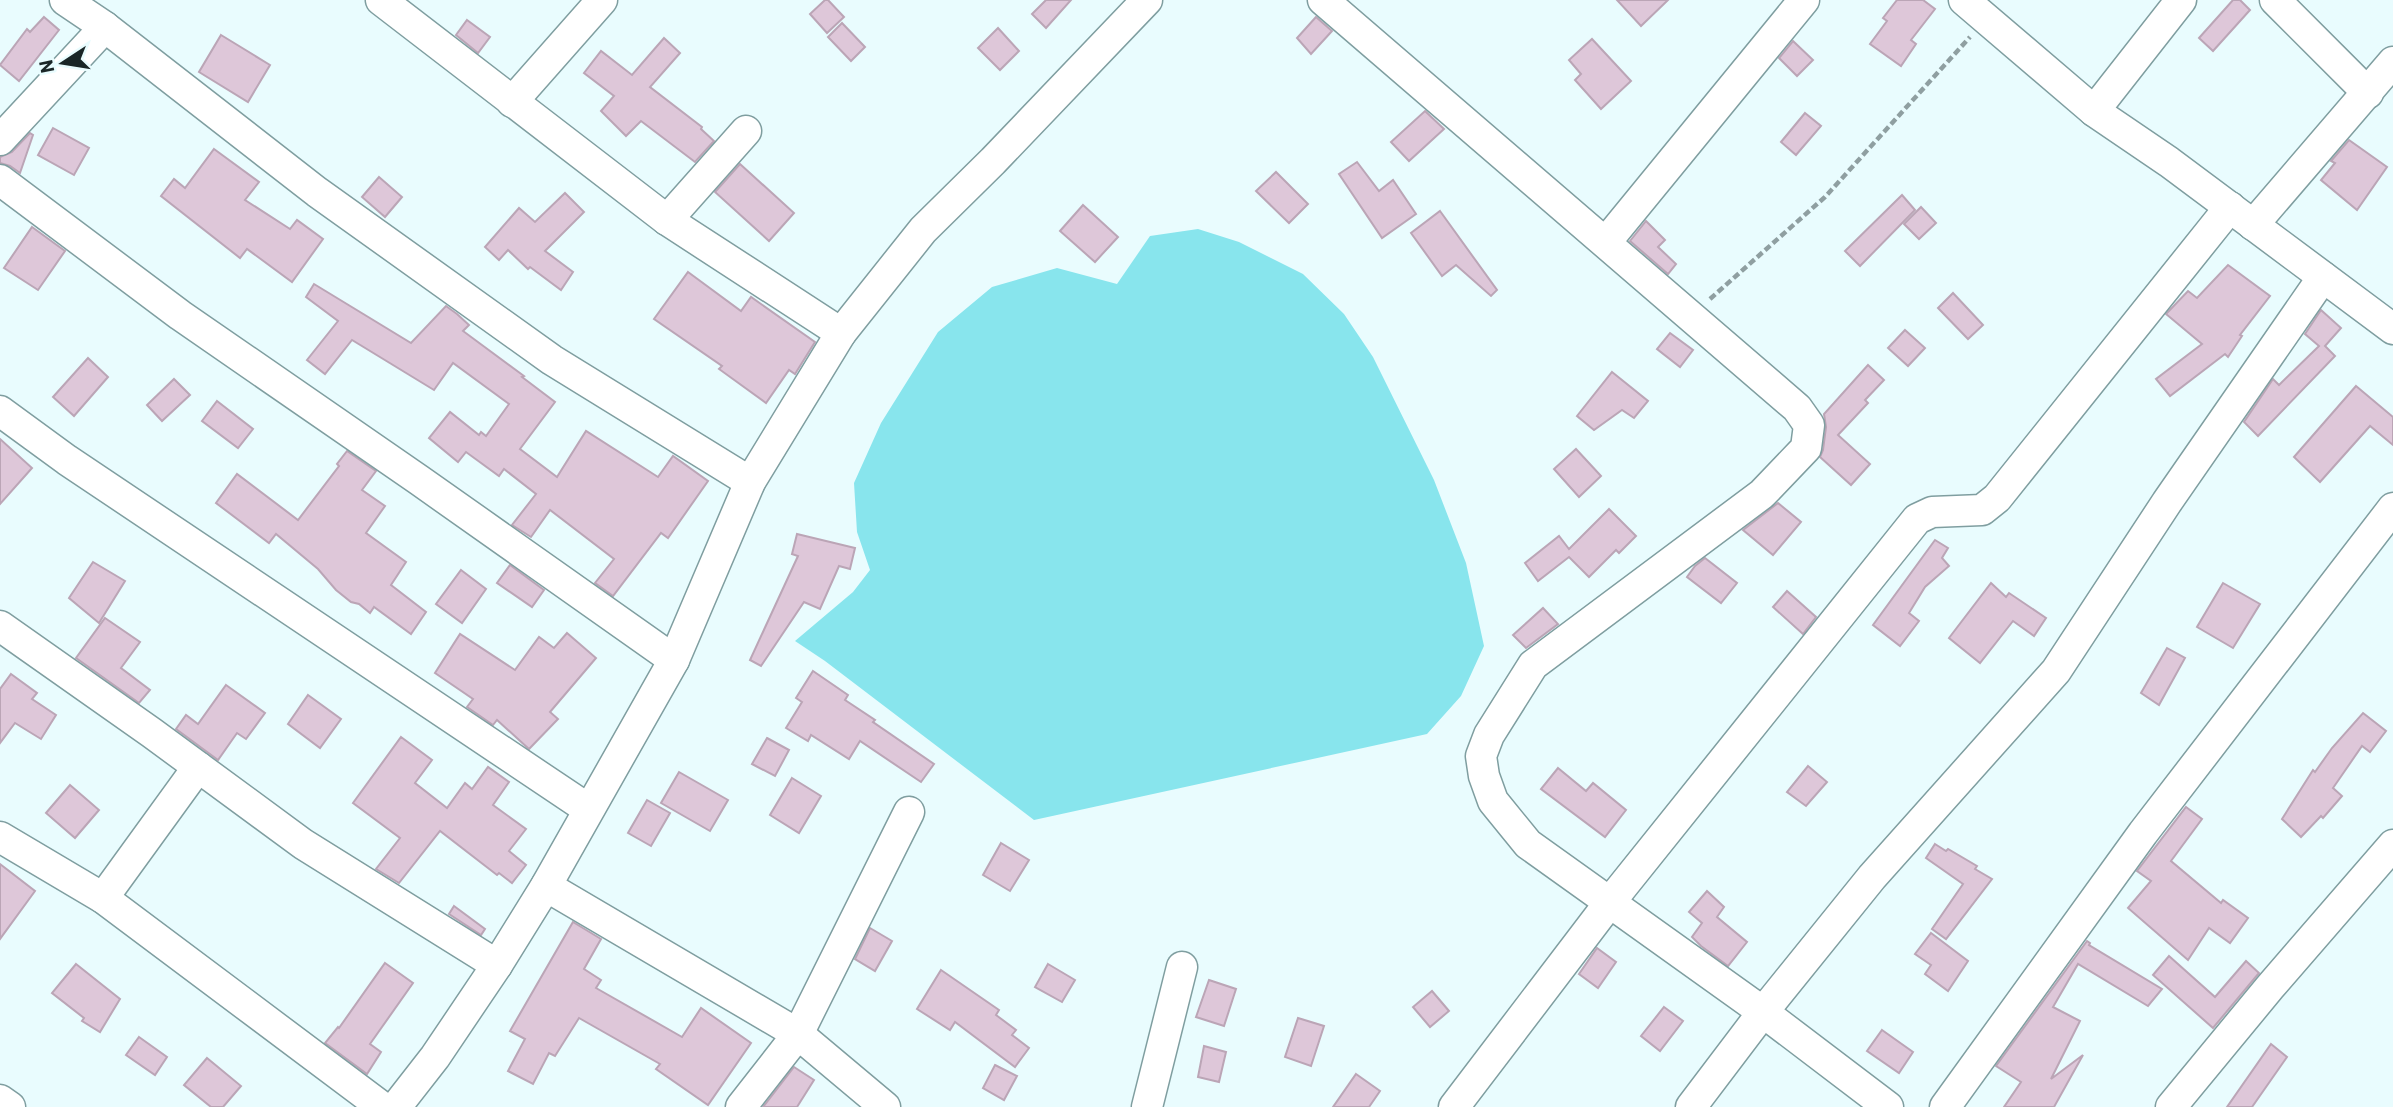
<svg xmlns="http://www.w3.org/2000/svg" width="2393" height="1107" viewBox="0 0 2393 1107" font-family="Barlow,sans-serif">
	<rect width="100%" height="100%" fill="#e9fcfe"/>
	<polygon fill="#88e5ed" points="1198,229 1239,242 1303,274 1344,314 1373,357 1434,480 1466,563 1484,646 1461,696 1427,734 1034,820 825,661 795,641 853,592 870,570 857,532 854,483 881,423 938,332 992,287 1057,268 1117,284 1150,236"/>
	<g fill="#dec7d9" stroke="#bba5b6" stroke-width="2">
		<polygon points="825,0 828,0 844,17 827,33 810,14"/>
		<polygon points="1046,0 1071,0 1046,28 1032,14"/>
		<polygon points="1617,0 1668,0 1641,26"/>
		<polygon points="1897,0 1923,0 1935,9 1911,40 1916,44 1901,66 1870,44 1887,21 1883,18"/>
		<polygon points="2233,0 2240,0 2250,10 2213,51 2199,38"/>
		<polygon points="44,17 59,30 19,81 0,65 27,29 30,32"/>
		<polygon points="1316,17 1332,31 1311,54 1297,38"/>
		<polygon points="467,20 490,37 478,53 456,35"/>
		<polygon points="842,23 865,47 851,61 828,37"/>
		<polygon points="998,28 1019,51 1000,70 978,48"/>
		<polygon points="221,35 270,65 248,102 199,72"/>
		<polygon points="664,38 680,53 650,87 702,127 701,129 714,141 695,162 641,121 626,136 601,111 614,96 584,73 601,51 632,75"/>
		<polygon points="1592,39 1631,81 1601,109 1575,80 1581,74 1569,60"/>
		<polygon points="1793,41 1813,60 1797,76 1779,58"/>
		<polygon points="1425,111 1444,129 1409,161 1391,142"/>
		<polygon points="1805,113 1821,126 1796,155 1781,142"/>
		<polygon points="53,128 89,148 74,175 38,155"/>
		<polygon points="30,133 33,135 20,173 10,166 0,163 0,157 12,152"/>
		<polygon points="2349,140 2387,167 2357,210 2321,180 2335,163 2331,161"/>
		<polygon points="214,149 259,182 245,200 290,229 297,220 323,239 292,282 247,249 240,258 161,196 174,179 185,188"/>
		<polygon points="1357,162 1379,191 1393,180 1416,214 1382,238 1339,174"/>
		<polygon points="740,164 794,213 769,241 715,192"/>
		<polygon points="1276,172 1308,204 1289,223 1256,191"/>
		<polygon points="379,177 402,197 385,217 362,197"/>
		<polygon points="565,193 584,212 545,251 573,272 561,290 530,267 528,269 508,250 499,260 485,247 519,208 535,222"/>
		<polygon points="1902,195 1915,210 1860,266 1845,251"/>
		<polygon points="1083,205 1118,237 1095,262 1060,231"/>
		<polygon points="1921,207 1936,223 1919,239 1904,224"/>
		<polygon points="1440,211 1497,290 1491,296 1456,265 1442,276 1411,233"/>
		<polygon points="1646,221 1665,240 1658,247 1676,264 1668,274 1630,241"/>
		<polygon points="32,227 65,251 38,290 4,268"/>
		<polygon points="2228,265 2270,296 2240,335 2242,336 2228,357 2225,354 2170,396 2156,379 2202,344 2166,314 2188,291 2197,298"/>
		<polygon points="688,272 741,311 751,297 815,342 795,374 789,370 766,403 719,369 722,366 654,319"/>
		<polygon points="314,284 411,343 446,306 457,314 469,325 463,331 524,376 522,377 555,402 520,449 557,477 586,431 658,477 673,456 708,481 668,538 661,533 613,596 595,583 614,559 550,510 531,537 512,525 536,494 504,469 499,476 466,452 458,462 429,438 450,412 479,435 481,432 486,436 509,404 453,363 434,390 352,340 325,374 307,360 338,321 306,297"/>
		<polygon points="1953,293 1983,325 1968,339 1938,308"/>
		<polygon points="2321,310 2341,328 2325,346 2335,356 2258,436 2244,422 2273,379 2279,385 2319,346 2305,334"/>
		<polygon points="1905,330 1925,348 1908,366 1888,348"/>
		<polygon points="1670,333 1693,350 1680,367 1657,349"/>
		<polygon points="88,358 108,377 74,416 53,397"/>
		<polygon points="1868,365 1884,380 1865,400 1868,403 1838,435 1870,464 1851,485 1820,457 1823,450 1826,427 1824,414"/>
		<polygon points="1612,372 1648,401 1634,418 1622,410 1594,430 1577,416"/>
		<polygon points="174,379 190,395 162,421 147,405"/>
		<polygon points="2356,386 2393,417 2393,445 2370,426 2320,482 2294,457"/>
		<polygon points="217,401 253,429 238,448 202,421"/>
		<polygon points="0,439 32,468 0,504"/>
		<polygon points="1576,449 1601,476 1579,497 1554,469"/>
		<polygon points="347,451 376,471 362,490 385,506 366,533 406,562 391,585 426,612 411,634 374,607 370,613 359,604 351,602 336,590 318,569 276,534 269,543 216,503 237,474 298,520 339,466 337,464"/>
		<polygon points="1778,503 1801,522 1773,555 1743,530"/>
		<polygon points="1609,509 1636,536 1619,553 1616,550 1589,577 1569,557 1538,581 1525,563 1559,536 1569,549"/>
		<polygon points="797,534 855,548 850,569 839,566 820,609 804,602 761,666 750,660 798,556 792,554"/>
		<polygon points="1935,540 1948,548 1942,558 1949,566 1925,587 1909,613 1919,621 1900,646 1873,625"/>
		<polygon points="1705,558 1737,583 1721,603 1687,577 1695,566"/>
		<polygon points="93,562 125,581 99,623 69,598"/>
		<polygon points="510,565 544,590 532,607 497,583"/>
		<polygon points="461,570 486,589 462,623 436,604"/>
		<polygon points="1991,583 2006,597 2009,593 2046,618 2034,636 2013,621 1980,663 1949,638"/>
		<polygon points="2223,583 2260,604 2233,648 2197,627"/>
		<polygon points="1787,591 1816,617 1803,634 1773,607"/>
		<polygon points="1543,608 1558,624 1526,648 1513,635"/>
		<polygon points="105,618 140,642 121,668 150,690 139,703 76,658"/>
		<polygon points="567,633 596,658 550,712 558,719 529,749 497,720 493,725 467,707 473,699 435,673 460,634 515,670 539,637 554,648"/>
		<polygon points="2167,648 2185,658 2159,705 2141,693"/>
		<polygon points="813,671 848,695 845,700 875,720 873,722 934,764 921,782 860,741 849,759 811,735 808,741 786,728 802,702 796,698"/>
		<polygon points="11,674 37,693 32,699 56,715 41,739 15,723 0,743 0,689"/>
		<polygon points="226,685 265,713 246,739 237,733 218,760 176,729 186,715 198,724"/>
		<polygon points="308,695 341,719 320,748 288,724"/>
		<polygon points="2363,713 2386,731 2370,752 2362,746 2333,788 2342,796 2323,818 2321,816 2301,837 2282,819 2313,770 2315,772 2332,748"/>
		<polygon points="401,737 432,760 415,783 447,808 465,783 472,789 488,767 509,782 493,805 526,829 509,851 526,865 512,883 499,873 497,875 440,831 399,883 376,869 400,838 353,803"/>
		<polygon points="767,738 789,750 775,776 752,764"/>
		<polygon points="1808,766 1827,782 1806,806 1787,792"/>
		<polygon points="1558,768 1586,791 1593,783 1626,810 1605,837 1541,789"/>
		<polygon points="679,772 728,800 710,831 661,803"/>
		<polygon points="792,778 821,796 799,833 770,815"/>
		<polygon points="70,785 99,810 75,838 46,813"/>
		<polygon points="647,800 670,813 651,846 628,833"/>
		<polygon points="2186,807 2202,819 2171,861 2221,903 2223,900 2248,918 2230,943 2209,928 2188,960 2128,908 2151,881 2137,871"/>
		<polygon points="1001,843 1029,860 1010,891 983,875"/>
		<polygon points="1935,844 1946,851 1948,849 1977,866 1975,869 1992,879 1946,939 1932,929 1963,884 1926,858"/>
		<polygon points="0,864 35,891 0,939"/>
		<polygon points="1707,891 1724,907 1717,917 1747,942 1728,966 1701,946 1692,937 1702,923 1689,912"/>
		<polygon points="454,906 485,929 481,935 449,914"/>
		<polygon points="573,922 601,939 584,969 601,980 596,988 682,1037 701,1008 751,1043 708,1105 656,1069 660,1064 579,1018 555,1056 549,1053 533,1084 508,1071 525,1039 510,1031"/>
		<polygon points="870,928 892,941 875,971 855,959"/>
		<polygon points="1931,933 1968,961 1948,991 1925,974 1931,965 1915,954"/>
		<polygon points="2087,941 2090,943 2089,945 2162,989 2148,1006 2078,964 2053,1007 2080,1021 2051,1079 2083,1055 2054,1107 2004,1107 2021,1082 1996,1066"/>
		<polygon points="1597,948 1616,962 1598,988 1579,974"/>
		<polygon points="2169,956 2215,997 2246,961 2259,973 2213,1028 2153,975"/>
		<polygon points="385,963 413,983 370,1044 381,1052 367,1074 325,1043 338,1027 339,1028"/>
		<polygon points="76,964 120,999 100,1032 82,1021 84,1018 52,993"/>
		<polygon points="1048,964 1075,980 1062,1002 1035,987"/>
		<polygon points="941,970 999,1010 996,1015 1016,1030 1012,1035 1029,1048 1015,1067 955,1022 950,1030 917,1009"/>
		<polygon points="1209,980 1236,989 1224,1026 1196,1017"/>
		<polygon points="1432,991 1449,1011 1430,1027 1413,1007"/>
		<polygon points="1664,1007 1683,1021 1660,1051 1641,1036"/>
		<polygon points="1298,1018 1324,1026 1311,1066 1285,1057"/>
		<polygon points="1882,1030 1913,1052 1899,1073 1867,1051"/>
		<polygon points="139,1037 167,1057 155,1075 126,1055"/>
		<polygon points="2271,1044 2287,1057 2252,1107 2227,1107"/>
		<polygon points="1204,1046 1226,1052 1219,1082 1198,1077"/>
		<polygon points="207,1058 241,1086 223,1107 211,1107 184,1085"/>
		<polygon points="995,1065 1017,1076 1004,1100 983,1088"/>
		<polygon points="794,1067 814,1080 797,1107 763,1107"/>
		<polygon points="1356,1074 1380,1091 1369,1107 1333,1107"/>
	</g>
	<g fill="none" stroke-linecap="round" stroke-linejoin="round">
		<g stroke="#7f9ea0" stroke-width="33">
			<g id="minor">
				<polyline points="65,0 105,27 317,192 552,360 750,482"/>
				<polyline points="381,0 667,220 841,333"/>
				<polyline points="1323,0 1797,408 1809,425 1806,448 1762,494 1533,665 1489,735 1481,756 1484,776 1493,801 1528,844 1763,1012 1888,1107"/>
				<polyline points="1964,0 2094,111 2169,162 2393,329"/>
				<polyline points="2275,0 2368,93"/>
				<polyline points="512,102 602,0"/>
				<polyline points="2094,111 2181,0"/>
				<polyline points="0,140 105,27"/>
				<polyline points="0,180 180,315 419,480 674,660"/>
				<polyline points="667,220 746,131"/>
				<polyline points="2253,225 2393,62"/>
				<polyline points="1606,242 1804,0"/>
				<polyline points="0,411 67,460 588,809"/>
				<polyline points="0,626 152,733 303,844 497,965"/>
				<polyline points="0,837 103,898 382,1107"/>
				<polyline points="546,886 798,1034 885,1107"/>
				<polyline points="103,898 198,767"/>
				<polyline points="0,1100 10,1107"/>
				<polyline points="396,1107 435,1057 497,965 546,886 674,660 750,482 841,333 923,230 993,161 1147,0"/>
				<polyline points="741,1107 798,1034 909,812"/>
				<polyline points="1147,1107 1182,967"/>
				<polyline points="1454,1107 1610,902 1917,519 1932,512 1982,510 1997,498 2230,207"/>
				<polyline points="1691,1107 1763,1012 1872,877 2056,671 2167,502 2323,277"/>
				<polyline points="1945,1107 2143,833 2393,508"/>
				<polyline points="2171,1107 2270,987 2393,845"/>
			</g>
		</g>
		<polyline stroke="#8f9fa1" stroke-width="4.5" stroke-dasharray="7 3.5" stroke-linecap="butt" points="1710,299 1825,197 1970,37"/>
		<use href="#minor" stroke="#fff" stroke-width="30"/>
	</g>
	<g transform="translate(63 63) rotate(258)" stroke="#e9fcfe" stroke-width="5" paint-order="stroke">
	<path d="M0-5L12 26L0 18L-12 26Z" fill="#1a2627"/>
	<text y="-10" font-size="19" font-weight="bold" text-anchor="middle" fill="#1a2627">N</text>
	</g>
</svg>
